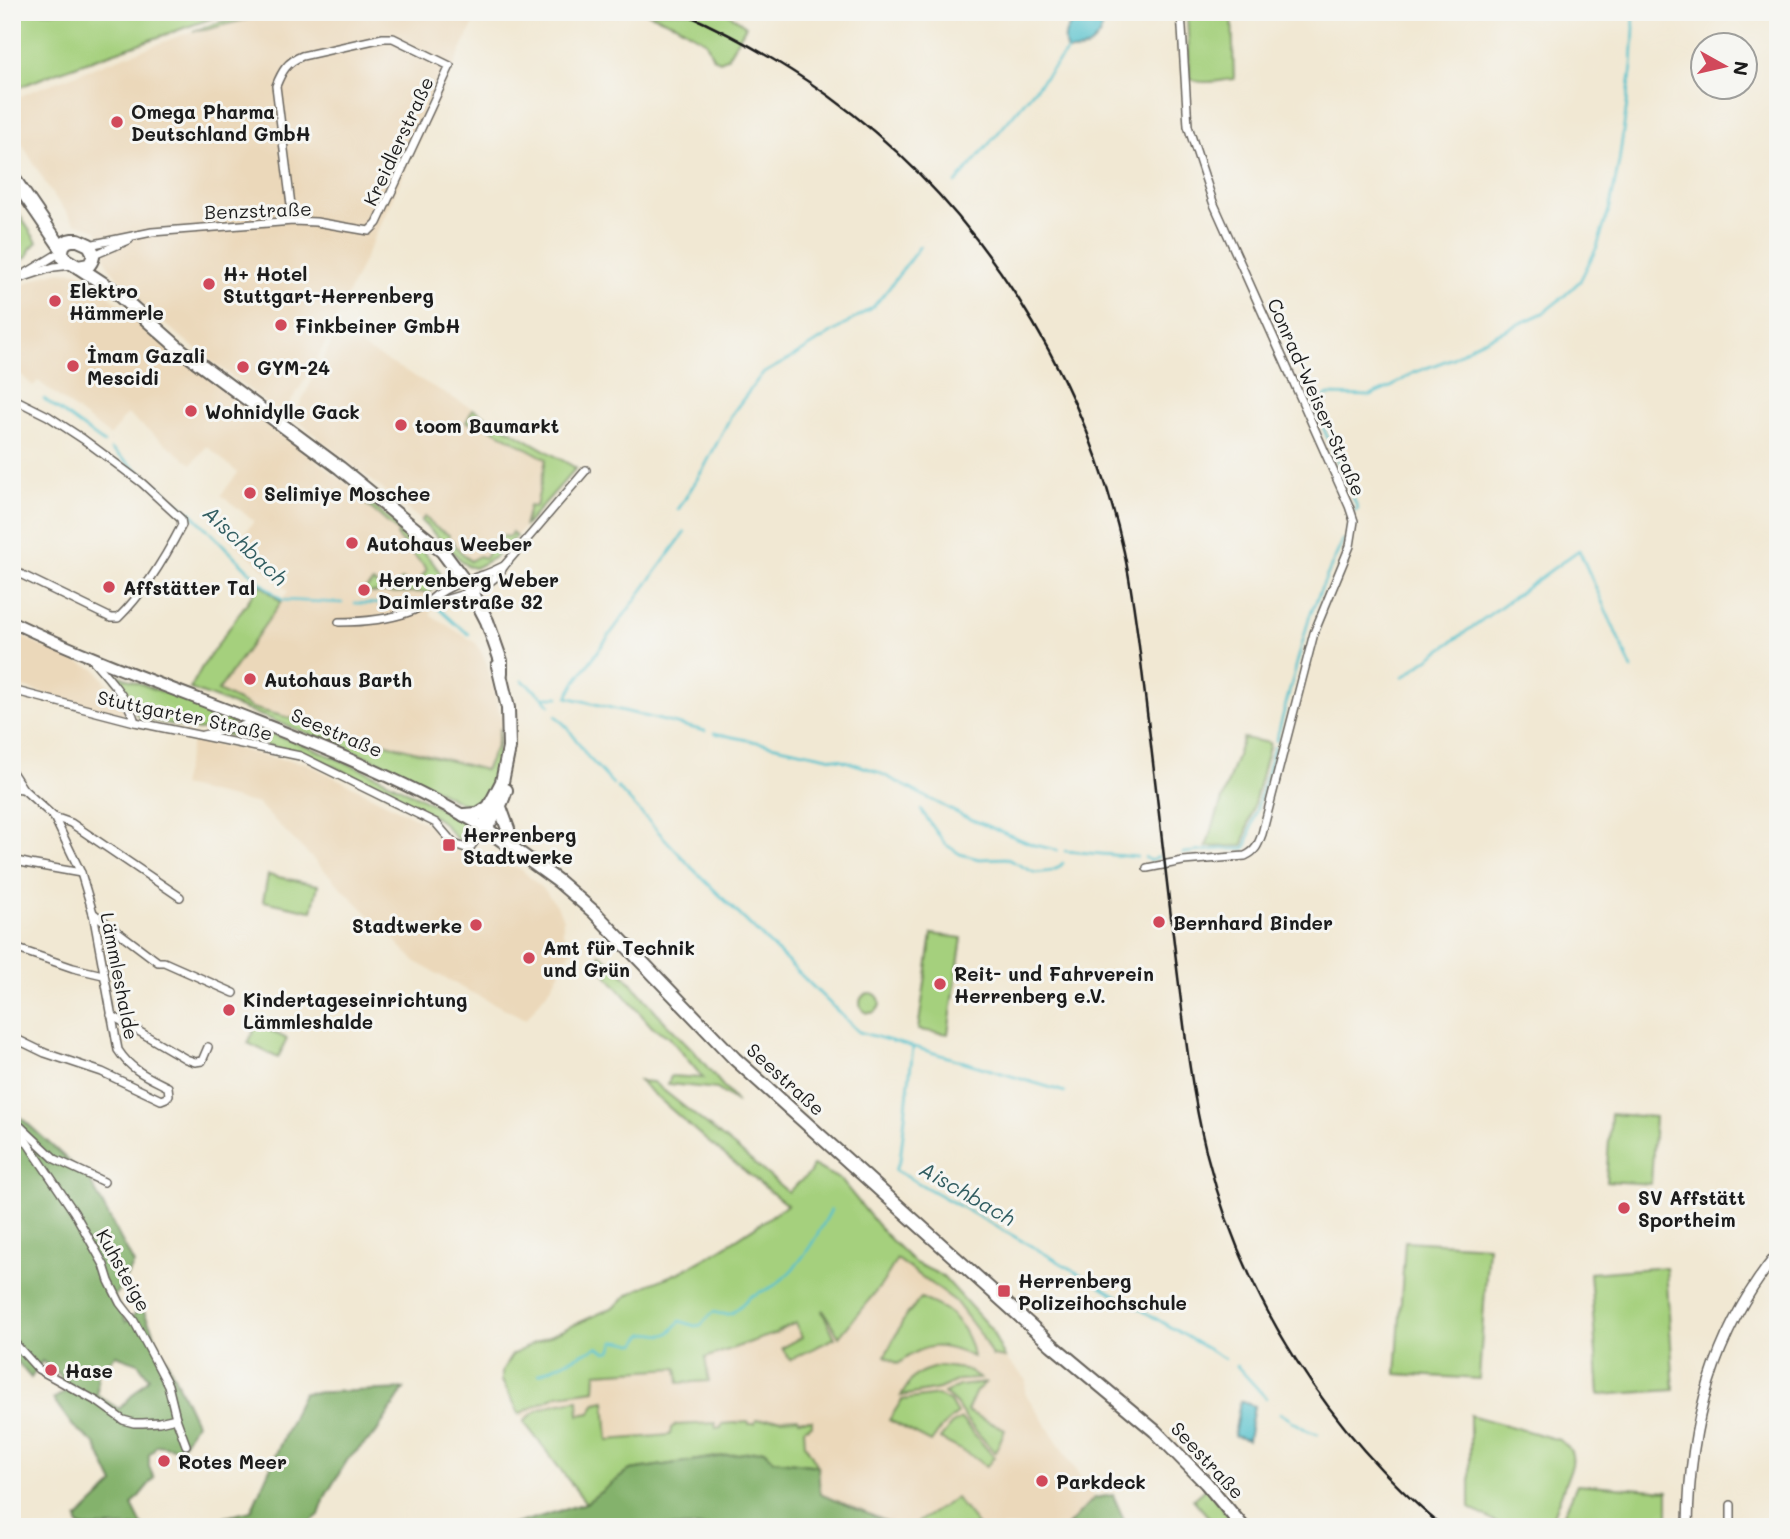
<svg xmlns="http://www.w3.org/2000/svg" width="1790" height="1539" viewBox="0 0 1790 1539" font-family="Mali,sans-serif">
	<rect width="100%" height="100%" fill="#f6f6f2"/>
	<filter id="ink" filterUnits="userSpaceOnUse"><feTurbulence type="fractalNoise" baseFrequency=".0143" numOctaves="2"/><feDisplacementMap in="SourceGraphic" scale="14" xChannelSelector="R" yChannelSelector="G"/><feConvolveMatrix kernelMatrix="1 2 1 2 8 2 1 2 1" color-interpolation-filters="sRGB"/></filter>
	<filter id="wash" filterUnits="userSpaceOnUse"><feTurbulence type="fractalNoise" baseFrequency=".00686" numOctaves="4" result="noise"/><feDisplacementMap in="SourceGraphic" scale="28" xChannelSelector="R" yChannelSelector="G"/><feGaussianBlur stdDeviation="1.57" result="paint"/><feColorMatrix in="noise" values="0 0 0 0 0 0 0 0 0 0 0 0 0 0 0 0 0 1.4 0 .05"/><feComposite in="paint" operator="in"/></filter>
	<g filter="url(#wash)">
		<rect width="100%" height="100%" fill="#f1e8d3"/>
		<g fill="#ebd8ba">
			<polygon points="274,12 479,12 328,337 310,372 282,415 192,346 151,312 118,278 108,266 97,230 75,223 52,194 12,127 12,105 16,98 37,89 193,31 205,30"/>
			<polygon points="60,271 81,272 213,382 359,493 408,537 440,572 439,580 431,592 431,615 477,644 487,664 502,722 496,747 485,770 252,708 217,691 288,591 236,544 254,521 221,495 238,473 207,446 192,464 127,414 110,436 38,381 33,386 12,366 12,290 44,275"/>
			<polygon points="337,333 473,409 576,468 504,550 483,565 475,568 467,566 423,522 293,417"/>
			<polygon points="12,631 38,645 97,670 125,708 123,715 44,694 12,683"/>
			<polygon points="192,742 225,746 279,759 306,763 435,828 447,842 460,851 475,857 493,857 522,870 546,892 557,906 563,919 563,933 572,949 551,987 526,1019 468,991 416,962 258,804 181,786"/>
			<polygon points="897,1259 955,1301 981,1335 992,1356 1005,1358 1026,1379 1025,1393 1094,1498 1067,1527 900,1527 820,1494 818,1466 774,1460 630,1470 586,1503 530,1431 502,1381 502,1371 512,1355 532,1344"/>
		</g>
		<g fill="#a5d07d" stroke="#60764c" stroke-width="2">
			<polygon points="12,12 230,12 55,73 12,90"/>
			<polygon points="250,12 274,12 205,30 193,31"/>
			<polygon points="645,12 726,12 746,26 727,58 720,61 713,58 706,42 675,24"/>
			<path d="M1187 12H1232L1234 79C1220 80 1202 86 1190 78Z"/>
			<polygon points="12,203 37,242 30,249 28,256 12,266"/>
			<polygon points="473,409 576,468 524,527 529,506 536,507 546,459 490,428 466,422"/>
			<path d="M359 493C387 517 418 541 440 572L439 580 431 592 361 593 373 582 383 588 387 584 394 587 402 580 415 587 427 569 397 537 398 532 358 497Z"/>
			<polygon points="425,517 435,527 449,535 449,538 453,541 454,545 470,561 479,556 485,558 498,535 509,537 512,532 516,537 494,558 475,568 467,566 421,521"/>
			<polygon points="260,584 281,602 218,691 252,708 485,770 496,747 500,728 495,781 481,807 461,803 396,768 236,706 190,689 202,667"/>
			<polygon points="109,672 243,722 199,730 144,719 138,716"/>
			<polygon points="255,728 312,748 377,776 437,806 466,824 467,829 466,838 463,840 457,839 443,823 435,817 317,758 222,734 222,733"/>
			<polygon points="1243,738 1270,743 1243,846 1206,847"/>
			<polygon points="268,875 318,885 312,911 263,901"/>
			<polygon points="932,934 962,938 948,1034 918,1030"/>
			<polygon points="600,954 619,969 666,1023 693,1050 737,1103 717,1089 668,1084 671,1076 703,1078 669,1037 652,1027 596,963"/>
			<circle cx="870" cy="1003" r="10"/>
			<polygon points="257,1024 287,1039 278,1058 248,1043"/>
			<path d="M639 1081 653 1082 736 1148 788 1192 810 1173 813 1165 841 1180 884 1233 915 1263 943 1276 991 1329 1005 1358 992 1356 981 1335 955 1301 897 1259 882 1284 839 1337 823 1310 822 1311 835 1338 790 1360 782 1348 802 1337 795 1323 774 1334 705 1358 709 1381 679 1383 677 1368 596 1373 595 1390 558 1395 519 1414 502 1381V1371L512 1355 532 1344 616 1306C632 1287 659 1282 682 1271 719 1252 753 1229 787 1205L706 1140Z"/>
			<polygon points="1611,1114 1655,1117 1651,1184 1606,1181"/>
			<polygon points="1405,1241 1488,1246 1479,1379 1396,1374"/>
			<polygon points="1666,1267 1674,1390 1599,1395 1590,1273"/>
			<path d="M921 1298C929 1302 940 1306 947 1311 961 1322 971 1340 973 1357 941 1343 927 1341 898 1364L885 1356 905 1317Z"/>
			<path d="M940 1366 965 1369 980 1379 959 1380 939 1389 901 1396C914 1374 916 1372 940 1366Z"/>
			<polygon points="985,1383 976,1391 967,1411 1005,1430 995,1453 968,1422 956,1404 944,1393 959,1386"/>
			<polygon points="938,1395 950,1402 957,1414 941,1428 931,1442 889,1420 902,1400"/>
			<path d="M578 1400 579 1415 590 1413 596 1403 605 1401 608 1440 670 1435 671 1428 676 1425 715 1423 716 1429 721 1428 722 1424 748 1422 749 1424H755L756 1420 798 1418 799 1420H812V1425L804 1429 805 1444 818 1466 774 1460 764 1450 630 1470 586 1503 524 1422C536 1406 560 1403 578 1400Z"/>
			<path d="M1470 1415 1559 1440C1570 1447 1574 1452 1572 1465L1549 1527H1504L1470 1508Z"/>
			<polygon points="961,1419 994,1457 986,1467 978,1459 940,1439 951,1425"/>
			<polygon points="1577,1484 1668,1491 1668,1527 1558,1527"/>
			<polygon points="1206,1488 1238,1527 1217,1527 1193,1499"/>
			<polygon points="956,1498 979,1527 910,1527"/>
		</g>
		<g fill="#84b26c" stroke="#506744" stroke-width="2" fill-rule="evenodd">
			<path d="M12 1106 18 1115 89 1179 134 1264 114 1297 126 1322 142 1308 196 1423 180 1449 157 1445 149 1455V1467L154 1478 132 1505 143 1527H79L77 1519 114 1484 95 1444 73 1426 53 1399 65 1392 60 1375 42 1361 31 1378 12 1356ZM116 1355 138 1363 149 1378 119 1409 97 1395 98 1372Z"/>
			<polygon points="404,1389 376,1433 348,1459 326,1495 319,1515 304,1527 220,1527 218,1519 251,1511 303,1393"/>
			<polygon points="764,1450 774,1460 818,1466 820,1494 900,1527 505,1527 586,1503 630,1470"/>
			<polygon points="1113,1495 1127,1527 1067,1527 1094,1498"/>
		</g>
		<g fill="#54c1cc" stroke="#386e74" stroke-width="2">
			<path d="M1094 15C1112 24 1095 47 1080 50 1076 51 1072 51 1067 51 1059 31 1074 15 1094 15Z"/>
			<polygon points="1240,1401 1254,1406 1248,1440 1234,1436"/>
		</g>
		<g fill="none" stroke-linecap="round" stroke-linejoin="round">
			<g stroke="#54c1cc" stroke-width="2.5">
				<polyline points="1098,16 1102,12"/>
				<polyline points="956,183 1067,51"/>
				<polyline points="44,399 104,443"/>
				<polyline points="111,449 167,494"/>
				<polyline points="175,501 192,514 260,582 282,600 342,603"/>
				<polyline points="678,510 705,466 732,414 762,374 793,357 873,307 889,288 920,246"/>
				<polyline points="1355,511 1358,509 1320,420 1317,412 1321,399 1328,395 1370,396 1393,386 1413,373 1453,358 1475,344 1543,313 1563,297 1580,281 1597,247 1610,207 1619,162 1632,66 1634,28 1633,12"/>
				<polyline points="685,532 576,681 567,697 705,731"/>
				<polyline points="355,603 384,604"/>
				<polyline points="439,609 454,623 469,634"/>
				<polyline points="1403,677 1579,550 1632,669"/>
				<polyline points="522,680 543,697 550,705"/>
				<polyline points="545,697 559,697"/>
				<polyline points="556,716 568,728 587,756 613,784"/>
				<polyline points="714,733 842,760 876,771 963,816 1034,845 1057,850"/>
				<polyline points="1276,741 1309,618 1321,589 1343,540"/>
				<polyline points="617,787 693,869 859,1032 913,1047 900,1160 895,1170 1042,1252 1225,1359"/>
				<polyline points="921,810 945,844 960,854 979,859 1006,858 1035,873 1051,871 1058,868 1063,863"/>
				<polyline points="1065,851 1137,857"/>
				<polyline points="1183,853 1222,849 1243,849 1246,847 1274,747"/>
				<polyline points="1145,857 1150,861 1158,857"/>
				<polyline points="914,1047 1065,1092"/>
				<polyline points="1237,1366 1266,1398"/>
				<path d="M539 1374 597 1347 606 1352 611 1351 615 1341C622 1340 628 1344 636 1344L643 1334C666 1331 662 1344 680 1321L695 1326 701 1325 713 1312C737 1319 734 1309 750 1297 758 1292 768 1290 775 1285 801 1266 816 1238 831 1210"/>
				<polyline points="1280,1413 1308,1431 1318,1434"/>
			</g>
		</g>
	</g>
	<g filter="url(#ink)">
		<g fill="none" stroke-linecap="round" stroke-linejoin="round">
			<g stroke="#67635c" stroke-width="10">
				<g id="minor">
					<path d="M89 245 152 232 293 221 316 222 369 231 377 223 450 66 393 38H383L302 56C287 62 282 71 276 86L293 221"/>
					<polyline points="94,255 129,240"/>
					<polyline points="23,275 61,252"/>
					<polyline points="12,281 54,267 72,265"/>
					<path d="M12 398 48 416 83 439 142 483 181 519 182 525C165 558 145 592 118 618H111L12 570"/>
					<path d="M427 604C440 588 464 581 483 575 490 573 497 569 504 566"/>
					<path d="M339 622C362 622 386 620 409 612 416 610 422 605 429 604 454 597 491 591 504 566L586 470"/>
					<path d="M91 658C106 675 129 700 135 722"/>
					<polyline points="12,690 135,722 300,756 436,823 454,844 469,849 485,828"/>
					<polyline points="203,735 259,722"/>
					<path d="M12 772 23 789 54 817 81 873 93 913 118 1050C131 1070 146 1076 168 1087L169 1095 166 1098 161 1100 102 1072 45 1053 12 1037"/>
					<polyline points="12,788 23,789"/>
					<polyline points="54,817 71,823 180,897"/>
					<polyline points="12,860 30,864 81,873"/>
					<path d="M1147 868 1183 861 1245 856C1256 851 1258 845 1262 834L1314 633 1350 546 1354 521 1349 506 1213 202 1188 126 1181 12"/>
					<polyline points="93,913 158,962 164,962 234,993"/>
					<polyline points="12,947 73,968 103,975"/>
					<polyline points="111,1015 186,1059 195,1062 202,1061 208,1047"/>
					<polyline points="12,1120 74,1212 104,1265 109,1281 120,1303 134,1321 149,1349 168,1385 176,1418 186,1445"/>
					<polyline points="20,1126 55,1159 104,1182"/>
					<polyline points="12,1340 38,1369 98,1402 123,1420 134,1423 143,1423 159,1422 176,1418"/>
					<polyline points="1731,1527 1731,1505"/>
				</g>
			</g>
			<g stroke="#67635c" stroke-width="12">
				<path id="tertiary" d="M1688 1527C1689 1425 1713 1333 1778 1253"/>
			</g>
			<g stroke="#67635c" stroke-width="14">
				<path id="secondary" d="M12 622C168 696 337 739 485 828"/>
			</g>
			<g stroke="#67635c" stroke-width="16">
				<g id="primary">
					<polyline points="12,176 62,249"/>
					<path d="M72 240H78L89 245C94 253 95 257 89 265L78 267 63 258C61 250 62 241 72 240Z"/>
					<polyline points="78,267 113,290 181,350 340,468 442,551 471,590 487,621 501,661 501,673"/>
					<polyline points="500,807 508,829 510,845"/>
					<polyline points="464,815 478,814 489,807"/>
					<path d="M487 826C496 815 501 805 506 790"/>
					<polyline points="485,828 558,881 594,912 735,1059 1052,1345 1155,1431 1206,1483 1243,1527"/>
					<polyline points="485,828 489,807 502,782 509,748 508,708 498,666"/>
				</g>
			</g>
			<use href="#minor" stroke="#fff" stroke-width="7"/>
			<use href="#tertiary" stroke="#fff" stroke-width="9"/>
			<use href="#secondary" stroke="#fff" stroke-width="10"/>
			<use href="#primary" stroke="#fff" stroke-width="12"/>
			<path stroke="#1c1c1c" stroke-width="2.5" d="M681 12C733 35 783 63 829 96 979 205 1084 373 1124 552 1136 607 1141 665 1148 720 1157 800 1167 880 1176 960 1184 1026 1191 1091 1207 1155 1243 1298 1329 1433 1443 1527"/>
		</g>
	</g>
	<g fill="#d1495b" stroke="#f6f6f2" stroke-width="2.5">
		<circle cx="117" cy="122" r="7"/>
		<circle cx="209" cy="284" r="7"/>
		<circle cx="55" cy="301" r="7"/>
		<circle cx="281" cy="325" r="7"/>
		<circle cx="73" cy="366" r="7"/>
		<circle cx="243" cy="367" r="7"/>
		<circle cx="191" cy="411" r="7"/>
		<circle cx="401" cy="425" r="7"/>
		<circle cx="250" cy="493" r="7"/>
		<circle cx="352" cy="543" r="7"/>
		<circle cx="109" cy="587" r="7"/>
		<circle cx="364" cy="590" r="7"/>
		<circle cx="250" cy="679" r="7"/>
		<rect x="442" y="838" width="14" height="14" rx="3.5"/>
		<circle cx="1159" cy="922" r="7"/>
		<circle cx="476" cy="925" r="7"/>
		<circle cx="529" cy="958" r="7"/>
		<circle cx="940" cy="984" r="7"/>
		<circle cx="229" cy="1010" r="7"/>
		<circle cx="1624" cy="1208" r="7"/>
		<rect x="997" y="1284" width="14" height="14" rx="3.5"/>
		<circle cx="51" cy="1370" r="7"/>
		<circle cx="164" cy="1461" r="7"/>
		<circle cx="1042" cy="1481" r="7"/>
	</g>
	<g text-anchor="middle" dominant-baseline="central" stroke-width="6" stroke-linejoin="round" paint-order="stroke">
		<g font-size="19" font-weight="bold" fill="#1c1c1c" stroke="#f6f6f2" text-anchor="start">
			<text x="131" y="111">Omega Pharma<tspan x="131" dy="22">Deutschland GmbH</tspan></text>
			<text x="223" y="273">H+ Hotel<tspan x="223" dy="22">Stuttgart-Herrenberg</tspan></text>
			<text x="69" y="290">Elektro<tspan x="69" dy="22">Hämmerle</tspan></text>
			<text x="295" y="325">Finkbeiner GmbH</text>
			<text x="87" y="355">İmam Gazali<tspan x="87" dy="22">Mescidi</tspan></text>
			<text x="257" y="367">GYM-24</text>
			<text x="205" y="411">Wohnidylle Gack</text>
			<text x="415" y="425">toom Baumarkt</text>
			<text x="264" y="493">Selimiye Moschee</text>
			<text x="366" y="543">Autohaus Weeber</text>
			<text x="378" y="579">Herrenberg Weber<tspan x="378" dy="22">Daimlerstraße 32</tspan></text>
			<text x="123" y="587">Affstätter Tal</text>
			<text x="264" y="679">Autohaus Barth</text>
			<text x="463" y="834">Herrenberg<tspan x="463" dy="22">Stadtwerke</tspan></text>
			<text x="1173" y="922">Bernhard Binder</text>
			<text x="462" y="925" text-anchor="end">Stadtwerke</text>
			<text x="543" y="947">Amt für Technik<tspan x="543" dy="22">und Grün</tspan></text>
			<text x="954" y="973">Reit- und Fahrverein<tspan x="954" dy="22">Herrenberg e.V.</tspan></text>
			<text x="243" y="999">Kindertageseinrichtung<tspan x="243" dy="22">Lämmleshalde</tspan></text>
			<text x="1638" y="1197">SV Affstätt<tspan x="1638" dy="22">Sportheim</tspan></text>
			<text x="1018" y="1280">Herrenberg<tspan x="1018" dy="22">Polizeihochschule</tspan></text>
			<text x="65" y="1370">Hase</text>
			<text x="178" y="1461">Rotes Meer</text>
			<text x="1056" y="1481">Parkdeck</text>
		</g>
		<g font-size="19" fill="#1c1c1c" stroke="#f6f6f2">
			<text transform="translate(398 141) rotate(-65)">Kreidlerstraße</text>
			<text transform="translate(258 210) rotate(-2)">Benzstraße</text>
			<text transform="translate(1317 397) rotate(66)">Conrad-Weiser-Straße</text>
			<text transform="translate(185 715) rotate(12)">Stuttgarter Straße</text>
			<text transform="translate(337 732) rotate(23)">Seestraße</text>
			<text transform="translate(120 976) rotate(79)">Lämmleshalde</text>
			<text transform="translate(786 1079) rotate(42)">Seestraße</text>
			<text transform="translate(124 1270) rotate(61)">Kuhsteige</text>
			<text transform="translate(1208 1460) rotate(47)">Seestraße</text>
		</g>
		<g font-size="21" font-style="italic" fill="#325e62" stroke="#f6f6f2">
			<text transform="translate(246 545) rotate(43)">Aischbach</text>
			<text transform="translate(968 1193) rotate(30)">Aischbach</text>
		</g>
	</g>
	<rect width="1790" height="1539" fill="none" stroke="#f6f6f2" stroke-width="42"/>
	<g transform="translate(1724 66) rotate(98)"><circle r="33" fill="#f6f6f2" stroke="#9f9f9c" stroke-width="2"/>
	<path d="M0-5L12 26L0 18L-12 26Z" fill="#d1495b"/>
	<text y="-10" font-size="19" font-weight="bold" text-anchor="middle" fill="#1c1c1c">N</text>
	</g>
</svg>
